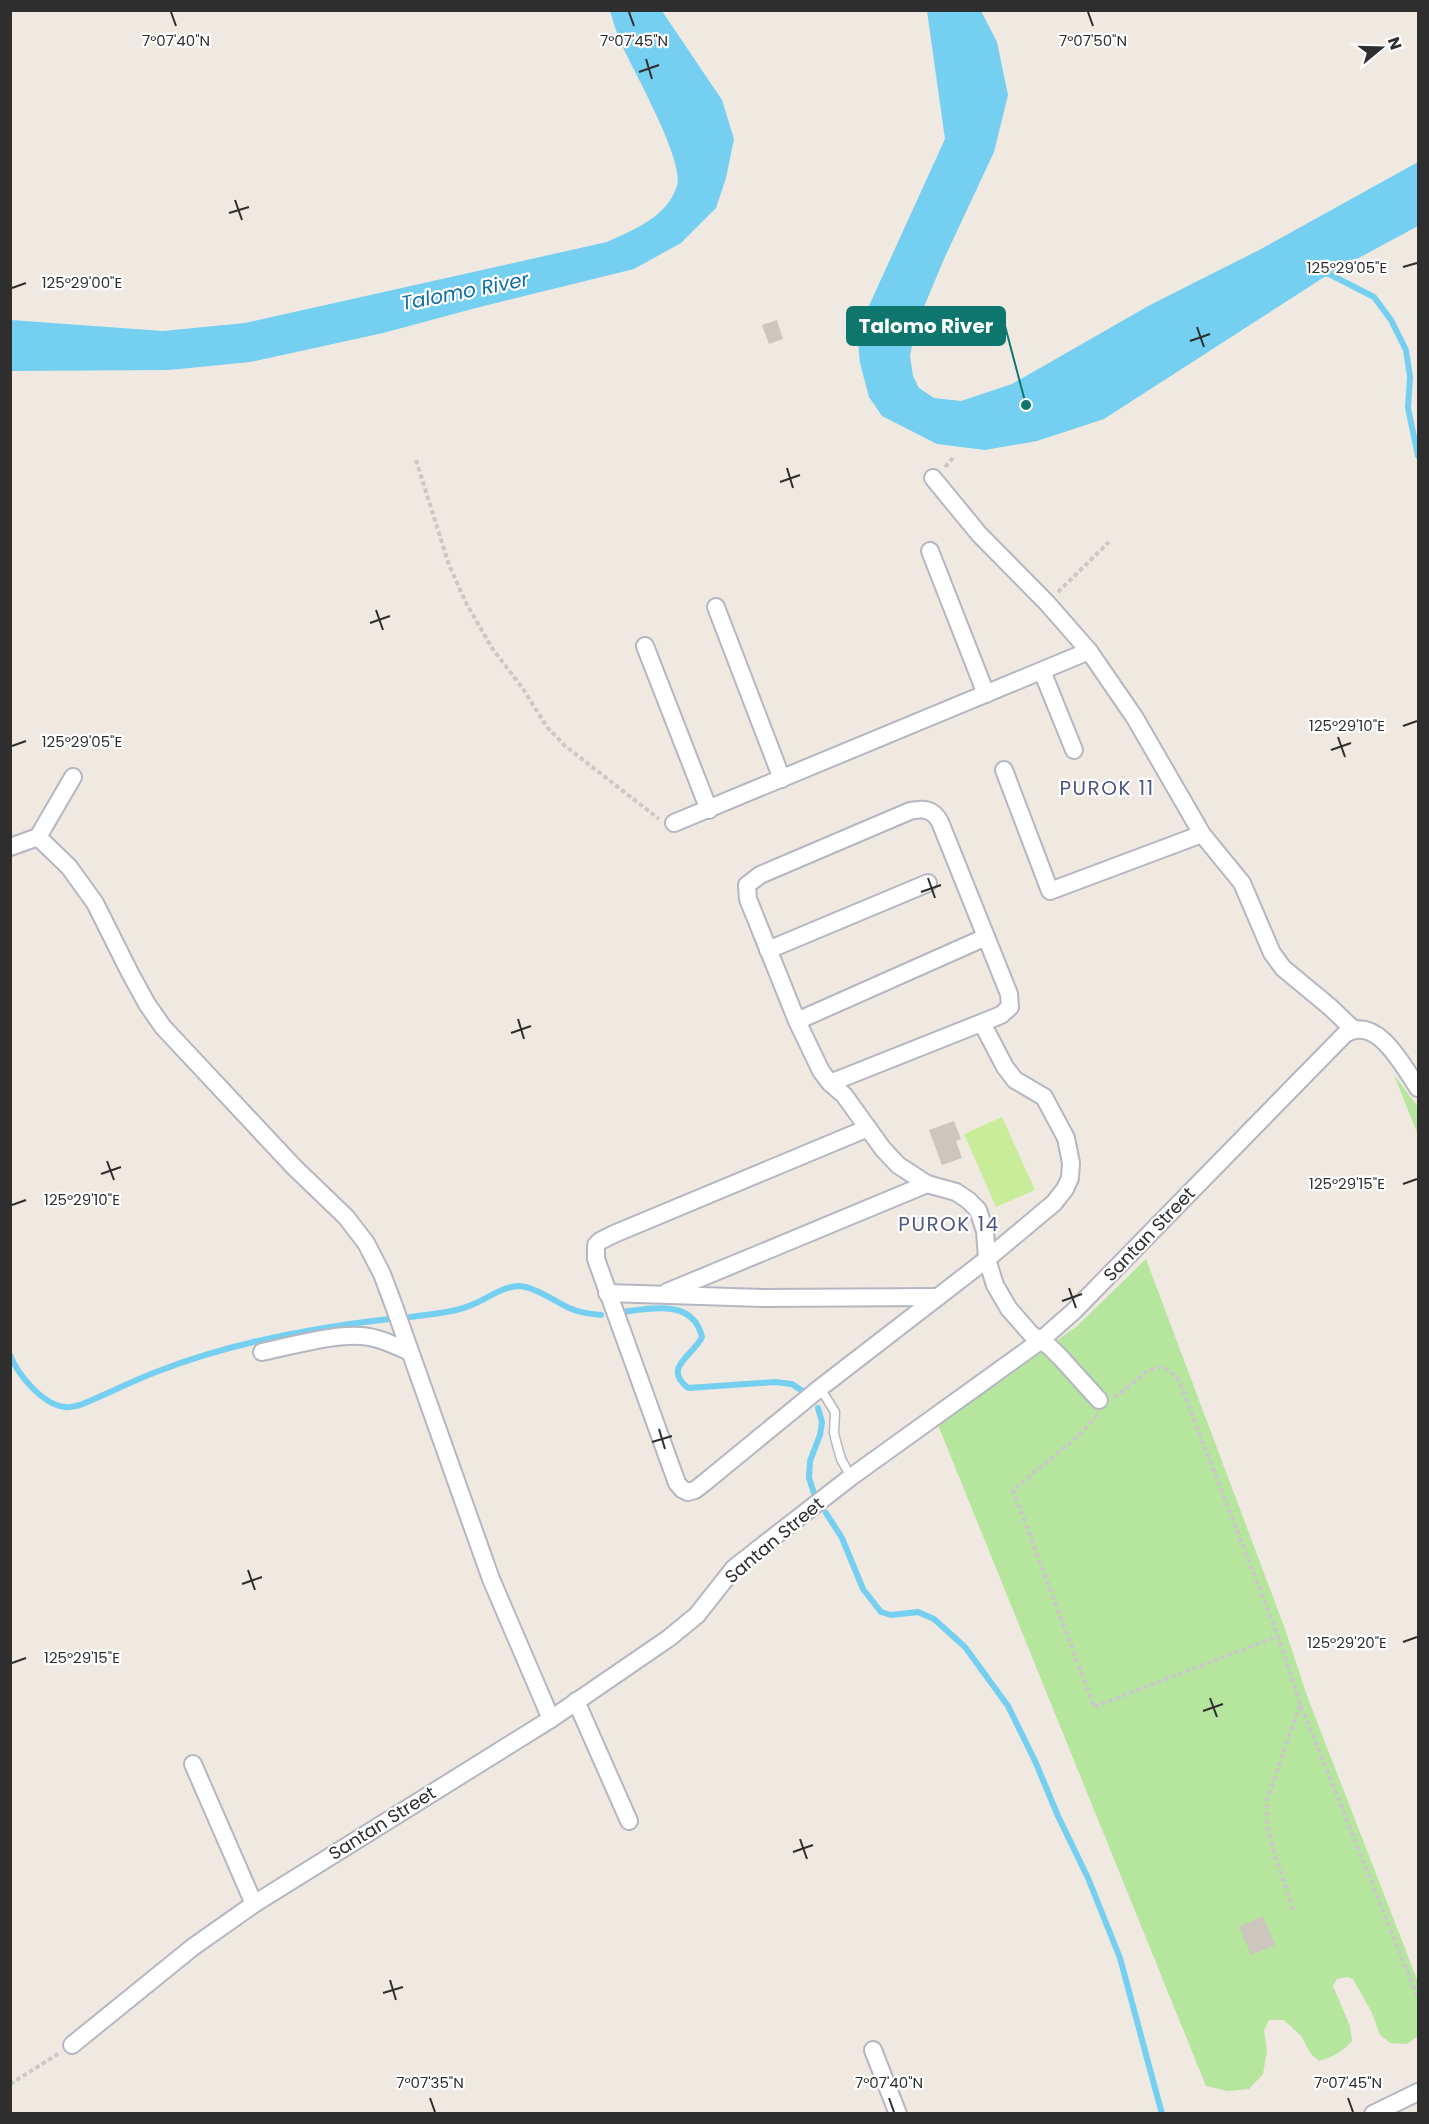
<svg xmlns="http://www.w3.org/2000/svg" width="1429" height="2124" viewBox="0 0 1429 2124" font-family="Poppins,sans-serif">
	<rect width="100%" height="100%" fill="#efe9e1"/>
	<g fill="#b6e59e">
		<polygon points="1394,1075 1418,1107 1418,1135"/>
		<path d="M1146 1259 1285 1629 1307 1696 1418 1982V2036L1407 2044 1390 2043 1380 2035 1372 2013 1353 1979 1347 1977 1337 1979 1333 1986 1350 2026 1352 2041C1342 2052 1333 2057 1319 2061L1311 2054 1301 2036 1284 2020H1269L1264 2030 1267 2051 1263 2074 1249 2089 1228 2091 1206 2086 938 1425 1025 1364 1077 1326Z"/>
	</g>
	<polygon fill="#c9ec9a" points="1002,1117 1035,1190 996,1207 964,1134"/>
	<g fill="#75cff0">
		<path d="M610 11H662L722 100 734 139 726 178 716 208 681 243 634 269 476 308 383 333 250 362 169 370 11 371V320L163 331 245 323 607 242C635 229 667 217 677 186 685 160 632 69 620 41 616 31 613 21 610 11Z"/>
		<polygon points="927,11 981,11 997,42 1008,95 994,152 944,259 916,326 910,356 913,376 919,388 934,398 961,401 1012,384 1150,305 1261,249 1418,162 1418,226 1329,274 1104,419 1037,441 985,450 937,444 882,416 869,397 860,363 857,332 945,139"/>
	</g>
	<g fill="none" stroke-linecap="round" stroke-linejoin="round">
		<g stroke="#75cff0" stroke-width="6">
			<polyline points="1321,274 1329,274 1374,297 1391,320 1406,350 1410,377 1408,408 1418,456"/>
			<path d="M623 1312C652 1308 693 1299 702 1337 693 1356 662 1367 688 1388L775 1382 792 1384 804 1392"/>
			<path d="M410 1317C431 1314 454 1313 474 1304 488 1298 502 1287 518 1286 533 1286 555 1301 569 1308 580 1313 590 1314 601 1315"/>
			<path d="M10 1355C18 1375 43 1405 65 1407 70 1408 75 1406 80 1405 105 1395 130 1382 156 1372 230 1343 310 1328 389 1319"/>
			<polyline points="814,1493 809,1478 810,1461 820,1435 822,1422 818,1408"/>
			<polyline points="826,1513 842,1538 863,1589 881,1612 891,1615 918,1612 934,1619 965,1647 1008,1706 1035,1761 1058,1816 1088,1878 1120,1958 1162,2114"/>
		</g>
	</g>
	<g fill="#cbc7bf">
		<polygon points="777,320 783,339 769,344 762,325"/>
		<polygon points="954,1121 961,1139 956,1141 962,1158 942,1165 929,1130"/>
		<polygon points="1263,1916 1275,1945 1251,1955 1239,1927"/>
	</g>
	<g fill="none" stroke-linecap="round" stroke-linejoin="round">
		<g stroke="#b4b7c1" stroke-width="11">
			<polyline id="lane" points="820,1388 835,1412 834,1433 837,1445 841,1459 851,1477"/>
		</g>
		<g stroke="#b4b7c1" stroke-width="20">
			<g id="street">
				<polyline points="933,478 979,534 1047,603 1089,651 1135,718 1202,834 1242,883 1272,953 1283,968 1330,1007 1353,1029"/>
				<polyline points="930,551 986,694"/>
				<polyline points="716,607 782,779"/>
				<polyline points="645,646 709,810"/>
				<polyline points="1042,671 1074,750"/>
				<polyline points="1004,770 1050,891 1202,834"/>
				<polyline points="674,823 1089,651"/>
				<polyline points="38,837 69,867 95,903 130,973 147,1004 163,1027 294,1167 346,1217 366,1243 382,1274 394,1306 491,1579 551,1719"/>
				<polyline points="10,847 38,837 73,777"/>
				<polyline points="768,950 928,883"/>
				<polyline points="797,1021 986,937"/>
				<path d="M830 1083 1001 1015 1010 1007 1009 994 940 822C933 809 924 808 910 811L760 875 747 885 748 899 797 1021 821 1071 830 1083 844 1095 883 1149 898 1165 927 1184 956 1192 968 1200 978 1210 985 1231 987 1259 995 1285 1009 1309 1031 1334 1050 1347 1061 1358 1099 1400"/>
				<polyline points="868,1128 614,1234 600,1241 596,1245 596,1259 677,1483 682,1489 688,1492 695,1490 704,1483 820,1388 987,1259 1054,1203 1065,1189 1070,1178 1071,1163 1066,1138 1044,1097 1015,1080 1005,1067 982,1023"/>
				<polyline points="667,1292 927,1184"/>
				<polyline points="607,1293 763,1298 938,1297"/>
				<path d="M262 1352C290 1346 333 1334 361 1336 378 1337 394 1345 410 1352"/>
				<polyline points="576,1701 629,1821"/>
				<polyline points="193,1764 254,1904"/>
				<path d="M72 2045 193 1947 254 1904 551 1719 669 1638 697 1615 734 1568 762 1546 851 1477 1040 1341 1074 1311 1345 1034C1377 1014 1403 1066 1418 1088"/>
				<polyline points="873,2050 898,2114"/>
				<polyline points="1373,2114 1418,2092"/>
			</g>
		</g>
		<g stroke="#c9c9c9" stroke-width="4" stroke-dasharray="4.5 3" stroke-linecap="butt">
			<polyline points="416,460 449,565 466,603 492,648 523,689 547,727 564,745 659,819"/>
			<polyline points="945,467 953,458"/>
			<polyline points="1058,592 1109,542"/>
			<path d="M1114 1397C1137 1384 1157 1348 1179 1381L1278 1636 1300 1703 1418 1998"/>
			<polyline points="1097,1415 1077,1437 1013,1490 1094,1707 1278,1636"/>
			<polyline points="1293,1910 1273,1849 1267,1821 1267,1800 1300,1704"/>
			<polyline points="10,2084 58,2054"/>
		</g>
		<use href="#lane" stroke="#fff" stroke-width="8"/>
		<use href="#street" stroke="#fff" stroke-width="16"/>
	</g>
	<path fill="none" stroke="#2e2e2e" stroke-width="2" d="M171 12 176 26M629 12 634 26M1088 12 1093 26M646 59 652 79M639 72 659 65M235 200 242 220M229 213 249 207M1403 267 1417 263M12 288 26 283M1197 327 1204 347M1190 341 1210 334M787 468 793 488M780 482 800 475M376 610 383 630M370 623 390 616M1403 726 1417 721M1338 737 1345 757M12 746 26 741M1331 750 1351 743M928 878 935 898M921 892 941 885M518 1019 524 1039M511 1033 531 1026M107 1161 114 1180M101 1174 121 1167M1403 1184 1417 1179M12 1205 26 1200M1069 1288 1076 1308M1062 1301 1082 1294M659 1429 665 1449M652 1442 672 1436M248 1570 255 1590M242 1584 262 1577M1403 1642 1417 1637M12 1663 26 1658M1210 1698 1217 1717M1203 1711 1223 1704M800 1839 807 1859M793 1852 813 1845M390 1980 396 2000M383 1993 403 1987M430 2098 435 2112M889 2098 894 2112M1348 2098 1353 2112"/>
	<g text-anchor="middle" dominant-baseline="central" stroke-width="4.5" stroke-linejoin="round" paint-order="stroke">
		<g font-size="18" fill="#2e2e2e" stroke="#fff">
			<text transform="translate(1149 1234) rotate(-46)">Santan Street</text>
			<text transform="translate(774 1540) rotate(-40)">Santan Street</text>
			<text transform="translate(382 1823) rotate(-32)">Santan Street</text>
		</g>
		<g font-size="20" font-style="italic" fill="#0d6fa3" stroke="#fff">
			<text transform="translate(465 291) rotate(-11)">Talomo River</text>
		</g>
		<g font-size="20" letter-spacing="1.5" fill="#4d5680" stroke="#fff">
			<text x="1107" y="788">PUROK 11</text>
			<text x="949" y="1224">PUROK 14</text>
		</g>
	</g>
	<g font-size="15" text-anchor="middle" fill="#2e2e2e" stroke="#fff" stroke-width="4.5" stroke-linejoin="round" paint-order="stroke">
		<text x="1093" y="46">7°07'50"N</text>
		<text x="176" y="46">7°07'40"N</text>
		<text x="634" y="46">7°07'45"N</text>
		<text x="1347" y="273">125°29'05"E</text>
		<text x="82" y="288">125°29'00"E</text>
		<text x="1347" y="731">125°29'10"E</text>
		<text x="82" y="747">125°29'05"E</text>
		<text x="1347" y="1189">125°29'15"E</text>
		<text x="82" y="1205">125°29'10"E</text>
		<text x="1347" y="1648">125°29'20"E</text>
		<text x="82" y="1663">125°29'15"E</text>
		<text x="430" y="2088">7°07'35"N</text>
		<text x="889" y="2088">7°07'40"N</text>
		<text x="1348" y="2088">7°07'45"N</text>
	</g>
	<path fill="none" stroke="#0f766e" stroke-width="2" d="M1026 405L1005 326"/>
	<circle fill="#0f766e" stroke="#fff" stroke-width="2" cx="1026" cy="405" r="6"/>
	<rect fill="#0f766e" stroke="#0f766e" stroke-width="2" x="847" y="307" width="158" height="38" rx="6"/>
	<g font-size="20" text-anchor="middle" font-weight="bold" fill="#fff">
		<text x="926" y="333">Talomo River</text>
	</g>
	<rect width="1429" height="2124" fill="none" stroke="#2e2e2e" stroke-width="24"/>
	<g transform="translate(1381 48) rotate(71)" stroke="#ffffff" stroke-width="4.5" paint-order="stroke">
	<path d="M0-4.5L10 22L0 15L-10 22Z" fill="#2e2e2e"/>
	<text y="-9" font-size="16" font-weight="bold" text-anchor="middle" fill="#2e2e2e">N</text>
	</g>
</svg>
